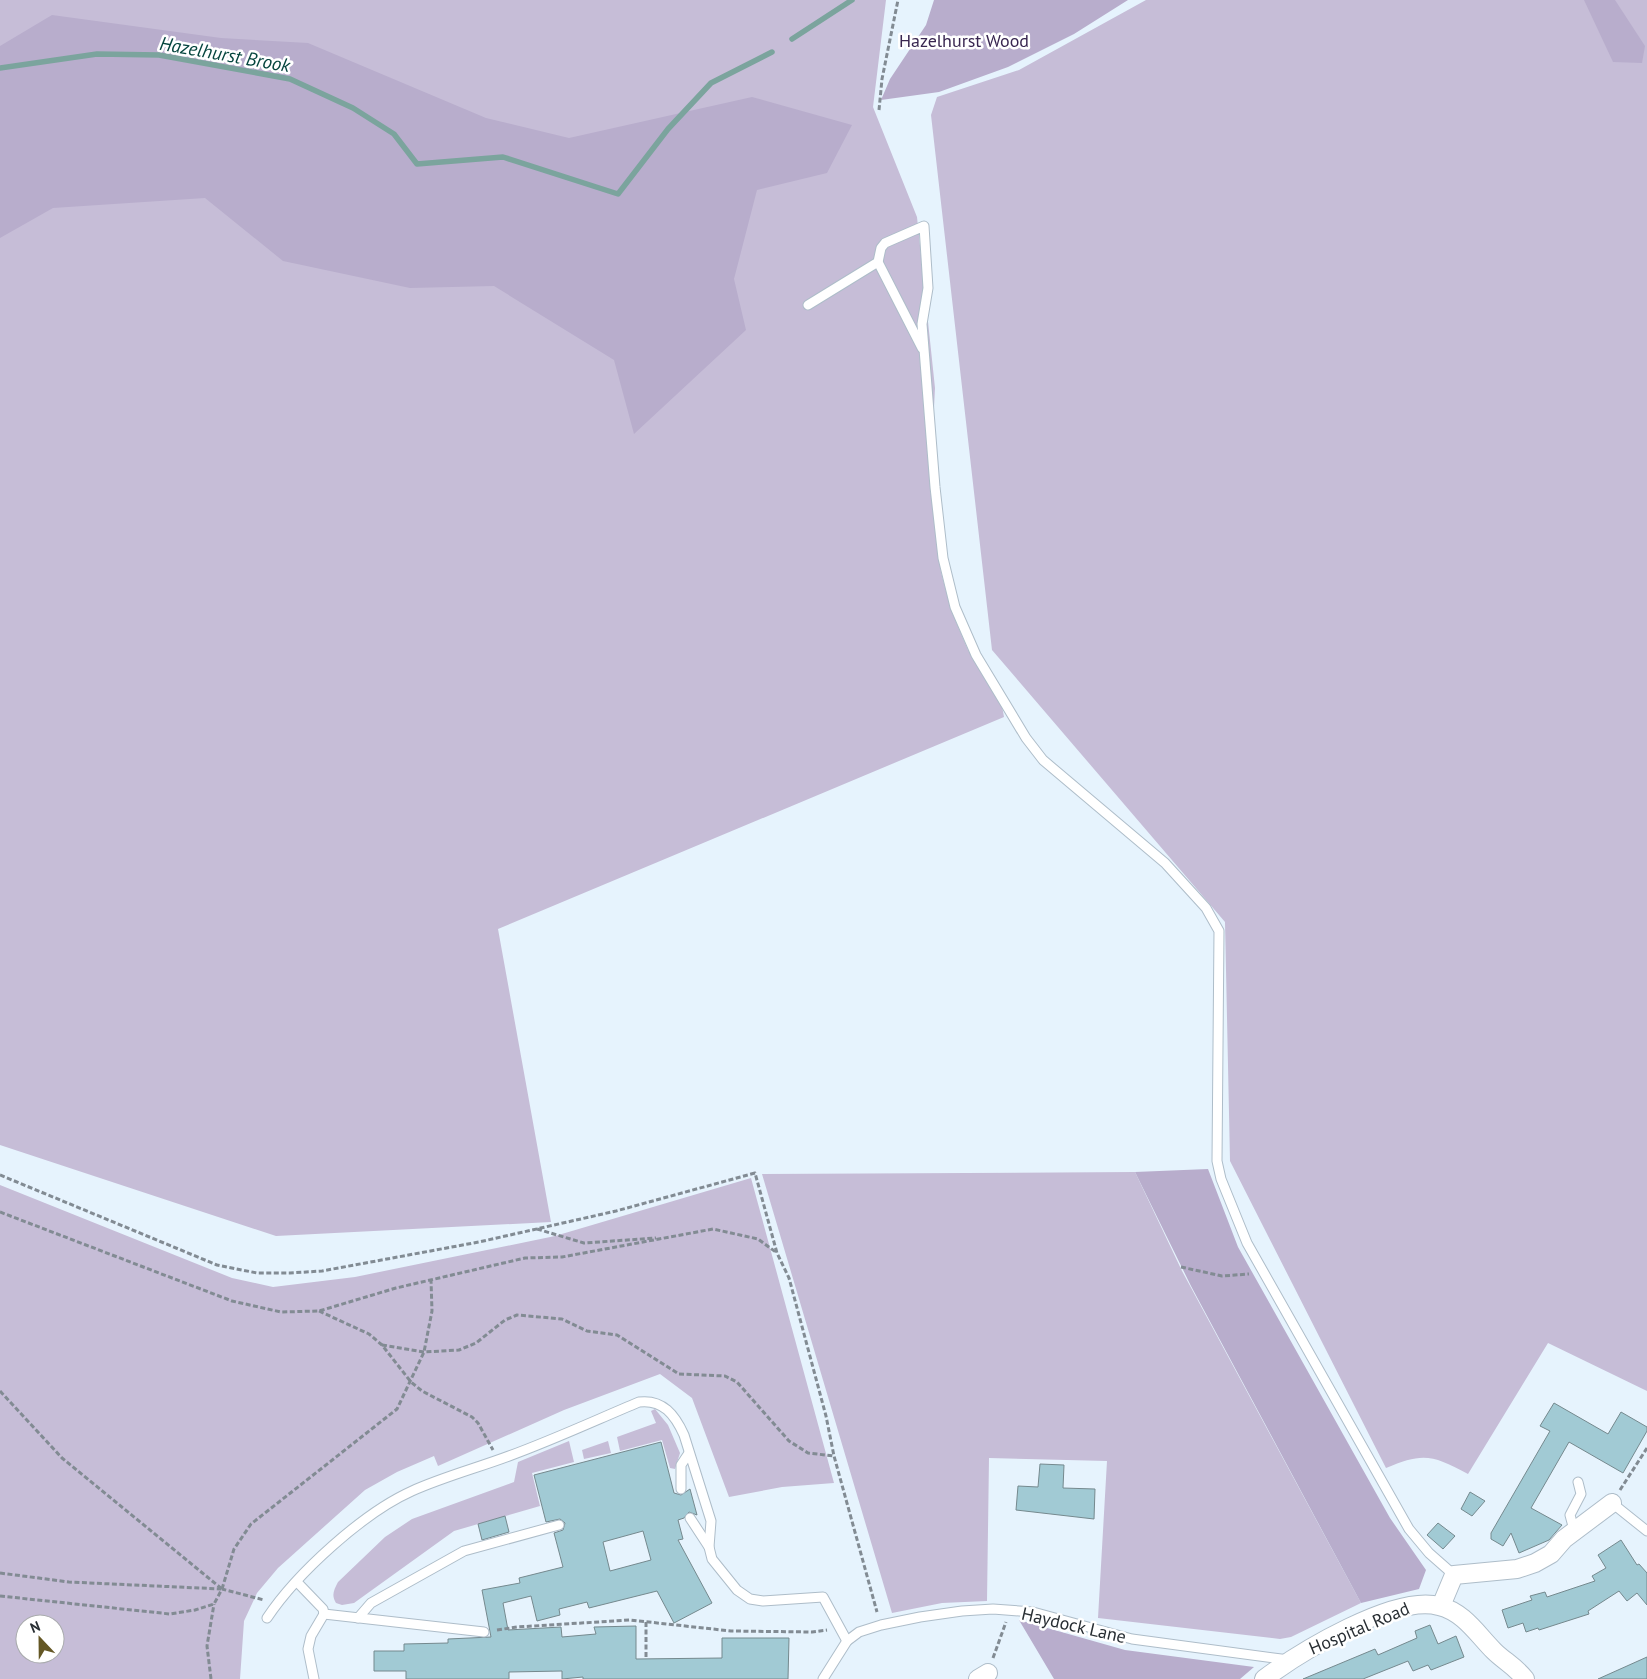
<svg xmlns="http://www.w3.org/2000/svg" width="1647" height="1679" viewBox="0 0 1647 1679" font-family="'PT Sans',sans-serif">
	<rect width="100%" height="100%" fill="#e6f3fd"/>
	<g fill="#c6bdd7" fill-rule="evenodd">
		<polygon points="0,0 886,0 873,107 917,217 935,388 930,487 941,572 951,610 968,650 1002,706 1004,717 498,929 551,1222 276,1236 0,1145"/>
		<path d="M1146 0H1647V1391L1548 1343 1468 1474C1433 1455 1423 1452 1386 1468L1230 1161 1225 922 992 650 931 115 937 97 1019 70Z"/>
		<polygon points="1135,1172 1182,1271 1361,1603 1291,1637 1280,1639 1098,1618 1107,1461 989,1458 987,1601 942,1603 892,1613 762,1174"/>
		<path d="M751 1178 834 1483 782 1487 729 1497 692 1398 660 1374 564 1410 438 1466 434 1456 397 1472 365 1490 278 1568 257 1593 244 1621 240 1679H0V1185L232 1278 273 1287 355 1277 555 1236ZM25 1624H55V1654H25Z"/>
		<polygon points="655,1409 668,1425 680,1453 675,1469 670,1468 662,1440 620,1451 617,1437 656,1423 651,1411"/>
		<path d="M569 1441 574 1462 532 1473 540 1506 454 1531 354 1603 342 1605 336 1603C331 1595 334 1590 338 1582L385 1537 412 1519 514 1482 518 1462Z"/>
		<polygon points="608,1441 611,1453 584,1459 582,1450"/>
	</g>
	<g fill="#b8adcc">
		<polygon points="934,0 1128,0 1074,34 1008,67 939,92 881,100 890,79 926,25"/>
		<polygon points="1584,0 1615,0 1645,46 1642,63 1613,62"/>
		<polygon points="52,15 221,38 308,43 486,118 569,138 752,97 852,125 827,173 757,190 734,279 746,330 634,434 614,360 494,286 410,288 283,261 205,198 53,208 0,238 0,46"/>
		<polygon points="1208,1169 1238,1247 1390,1518 1426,1570 1419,1589 1361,1603 1191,1286 1135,1172"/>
		<polygon points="1019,1620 1125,1650 1254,1667 1240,1679 1054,1679"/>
	</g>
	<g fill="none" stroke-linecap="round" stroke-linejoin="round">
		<g stroke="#7ba49d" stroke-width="5.5">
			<polyline points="792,39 852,0"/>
			<polyline points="0,68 97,54 159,55 290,79 353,108 394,134 417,164 503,157 618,194 668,129 711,83 772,52"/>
		</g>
	</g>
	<g fill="#a1cad4" stroke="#75898e" fill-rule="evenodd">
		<polygon points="1554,1403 1608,1434 1621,1412 1647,1427 1647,1431 1623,1473 1569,1442 1531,1508 1562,1525 1549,1540 1519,1553 1511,1533 1503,1546 1491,1539 1491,1533 1550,1431 1540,1426"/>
		<path d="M661 1442 674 1493 681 1495 690 1489 697 1515 689 1512 684 1518 678 1520 683 1539 678 1540 712 1603 674 1623 657 1591 589 1608 587 1602 559 1609 560 1615 537 1621 531 1596 503 1603 508 1630 561 1627 562 1637 596 1634 594 1627 636 1626V1659L722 1658V1638H789L788 1679H583V1677L562 1679V1671L509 1672V1679H406V1671H374V1651H404V1644L448 1643V1639L491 1637 482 1590 520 1583 519 1578 563 1567 554 1533 563 1530 565 1523 560 1519 546 1522 534 1475ZM643 1531 651 1560 610 1571 603 1542Z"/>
		<polygon points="1040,1464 1064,1465 1063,1488 1095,1489 1094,1519 1016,1510 1018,1486 1038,1487"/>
		<polygon points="1470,1492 1485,1501 1472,1516 1461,1509"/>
		<polygon points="505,1516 509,1532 482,1540 478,1524"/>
		<polygon points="1438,1523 1455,1536 1443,1549 1427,1535"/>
		<polygon points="1621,1540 1637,1565 1639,1564 1647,1573 1647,1605 1637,1593 1627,1601 1619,1591 1588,1611 1589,1614 1539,1630 1538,1628 1526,1632 1523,1623 1508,1628 1502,1610 1532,1600 1530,1596 1545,1592 1547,1597 1595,1581 1592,1576 1606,1568 1598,1555"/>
		<polygon points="1430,1625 1438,1644 1456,1636 1464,1657 1431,1670 1428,1665 1413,1671 1408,1661 1363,1679 1303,1679 1375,1649 1378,1655 1417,1638 1415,1631"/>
		<polygon points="1647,1657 1647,1679 1598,1679"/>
	</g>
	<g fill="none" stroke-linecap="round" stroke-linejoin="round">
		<g stroke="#aebdc9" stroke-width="11">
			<g id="lane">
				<polyline points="878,262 922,348"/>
				<polyline points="808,305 878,262 881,248 885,243 924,226 928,288 922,324 935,487 943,558 955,607 976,655 1026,738 1043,760 1165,863 1206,908 1219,931 1217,1161 1221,1179 1247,1243 1409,1529 1429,1553 1454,1575"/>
				<polyline points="681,1489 681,1465 689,1453"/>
				<polyline points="1612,1503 1647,1531"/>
				<polyline points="690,1518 709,1547"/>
				<polyline points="1574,1530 1570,1515 1581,1494 1578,1482"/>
				<polyline points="297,1582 323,1609 324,1614"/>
				<polyline points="324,1614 484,1632"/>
				<path d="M267 1618C297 1573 363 1513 412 1491 443 1477 477 1468 509 1456 553 1440 596 1420 639 1402 663 1399 675 1415 684 1435L711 1521 709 1547 712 1559 737 1590 750 1599 763 1601 823 1597 847 1641"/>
				<polyline points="358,1618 371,1603 464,1551 559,1525"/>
				<polyline points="314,1679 308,1649 311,1636 324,1614"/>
				<polyline points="823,1679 847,1641 859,1632 881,1625 920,1617 962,1611 993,1609 1033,1612 1132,1639 1289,1660"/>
			</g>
		</g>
		<g stroke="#aebdc9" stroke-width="20">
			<g id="street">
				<polyline points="1441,1606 1454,1575 1517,1569 1535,1563 1551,1554 1564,1539 1612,1503"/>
				<polyline points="978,1679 988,1673"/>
				<path d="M1264 1679C1300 1652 1395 1594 1439 1606 1464 1612 1477 1634 1494 1651 1504 1661 1516 1667 1525 1679"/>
			</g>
		</g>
		<g stroke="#828b93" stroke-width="3" stroke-dasharray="5 2.5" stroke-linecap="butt">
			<polyline points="879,110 882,79 898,0"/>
			<polyline points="0,1175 217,1265 257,1273 290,1273 322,1271 479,1242 616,1211 755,1173 777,1253 789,1278 826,1416 834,1456 877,1612"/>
			<polyline points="0,1212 232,1301 281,1312 319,1311 396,1288 525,1258 562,1257 713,1229 758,1239 777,1253"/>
			<polyline points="537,1229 584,1243 656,1238"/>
			<polyline points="1181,1267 1222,1276 1249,1274"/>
			<polyline points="319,1311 369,1334 382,1345 411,1382 422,1391 472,1417 478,1423 493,1450"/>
			<polyline points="382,1345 424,1352 459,1350 476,1343 505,1320 517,1315 562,1319 587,1331 617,1335 679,1374 725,1376 737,1382 789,1441 808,1453 834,1456"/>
			<polyline points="0,1391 62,1458 222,1589"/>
			<polyline points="1620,1490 1647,1448"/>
			<polyline points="0,1573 69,1582 221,1589"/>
			<polyline points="222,1589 234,1549 251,1524 397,1409 424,1352 432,1311 431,1280"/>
			<polyline points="0,1596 170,1614 195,1610 214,1604 222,1589 264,1600"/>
			<polyline points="646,1622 646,1657"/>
			<polyline points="497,1630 517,1627 630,1620 731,1631 812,1632 827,1630"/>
			<polyline points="993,1658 1006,1622"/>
			<polyline points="211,1679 207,1646 214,1604"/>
		</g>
		<use href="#lane" stroke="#fff" stroke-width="9"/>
		<use href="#street" stroke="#fff" stroke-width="18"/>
	</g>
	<g text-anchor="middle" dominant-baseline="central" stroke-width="5" stroke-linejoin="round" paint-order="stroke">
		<g font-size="18" fill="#382650" stroke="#fff">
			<text x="964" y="40">Hazelhurst Wood</text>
		</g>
		<g font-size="18" fill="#282e33" stroke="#fff">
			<text transform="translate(1074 1625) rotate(13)">Haydock Lane</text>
			<text transform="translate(1359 1628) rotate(-23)">Hospital Road</text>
		</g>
		<g font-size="19" font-style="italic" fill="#06463f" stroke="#fff">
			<text transform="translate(225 54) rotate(10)">Hazelhurst Brook</text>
		</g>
	</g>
	<g transform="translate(40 1639) rotate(338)"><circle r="24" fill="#ffffff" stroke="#a9abad"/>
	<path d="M0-4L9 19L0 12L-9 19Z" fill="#645724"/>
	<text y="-8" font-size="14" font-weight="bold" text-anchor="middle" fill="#282e33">N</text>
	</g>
</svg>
